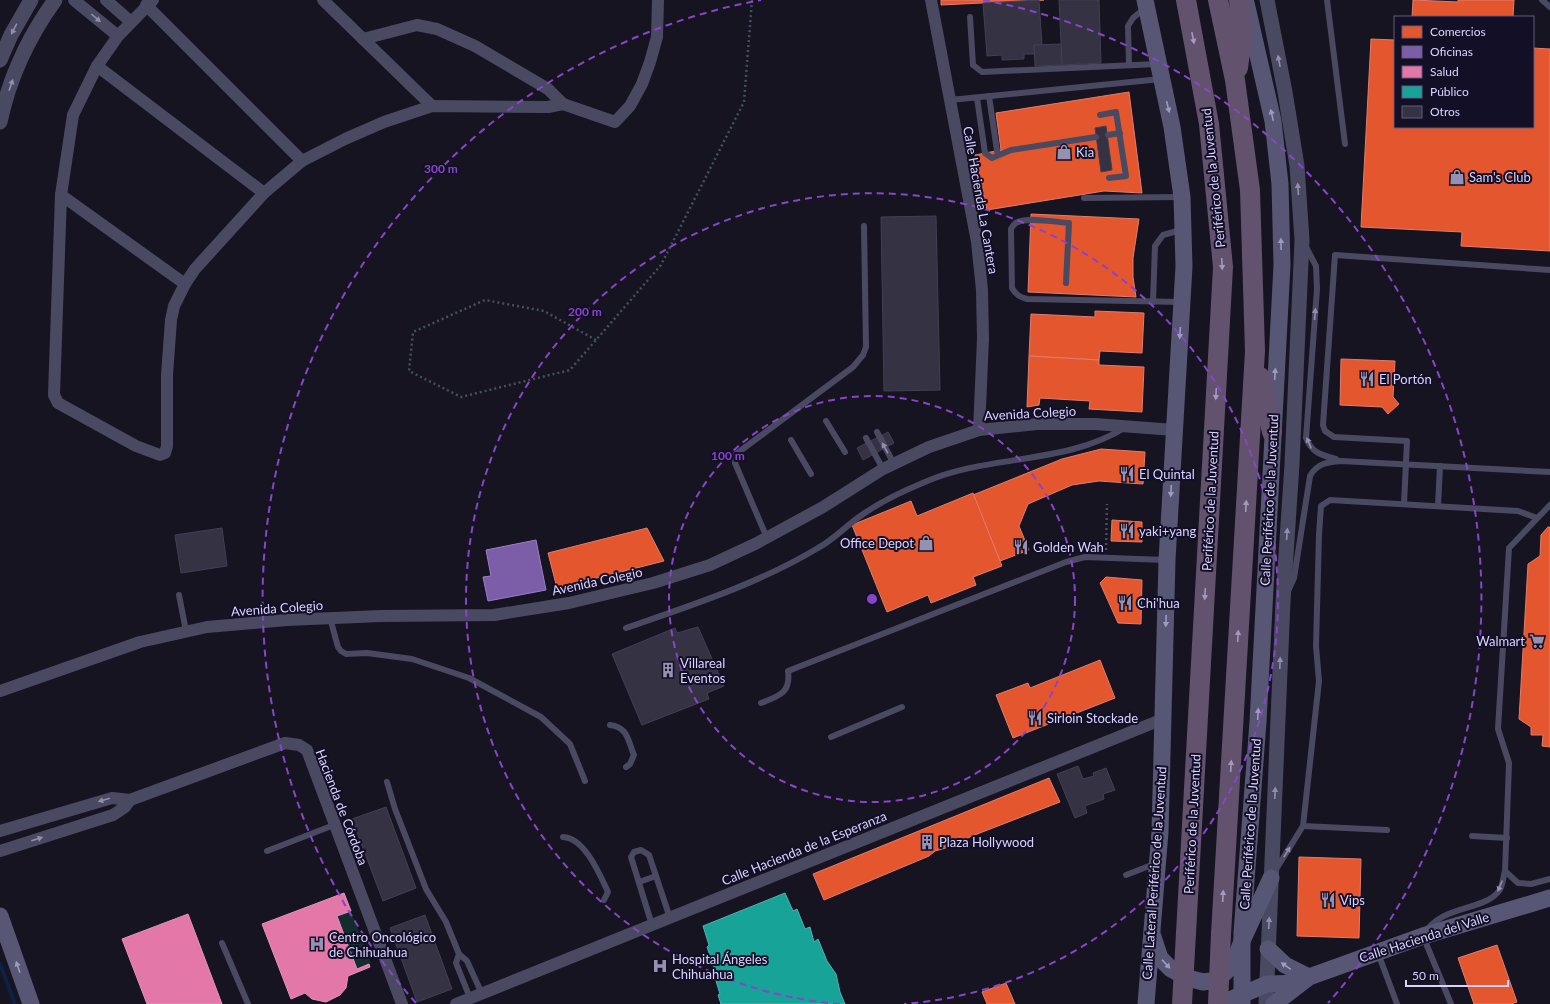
<svg xmlns="http://www.w3.org/2000/svg" width="1550" height="1004" viewBox="0 0 1550 1004" font-family="Lato,sans-serif">
	<rect width="100%" height="100%" fill="#161421"/>
	<polygon fill="#132c2d" points="351,911 371,963 357,969 337,916"/>
	<g fill="#e4572e" stroke="#e17c6d">
		<polygon points="941,0 1044,0 941,5"/>
		<polygon points="1413,0 1458,2 1458,0 1514,0 1513,17 1412,17"/>
		<polygon points="1371,39 1395,40 1395,127 1533,127 1533,48 1550,49 1550,251 1461,246 1462,232 1361,227"/>
		<polygon points="1129,92 1142,193 1104,191 987,210 975,155 1001,150 996,113"/>
		<polygon points="1031,214 1139,219 1133,258 1133,277 1136,297 1028,292"/>
		<polygon points="1095,311 1144,313 1142,353 1100,351 1099,360 1029,356 1031,314 1095,317"/>
		<polygon points="1029,356 1099,360 1099,365 1144,367 1142,412 1089,409 1090,401 1040,398 1039,405 1027,407"/>
		<polygon points="1341,359 1395,361 1393,397 1399,404 1388,414 1382,407 1340,405"/>
		<polygon points="1101,449 1145,452 1143,484 1099,481 1072,485 1028,504 1019,526 1029,550 1000,561 973,495 1062,459"/>
		<polygon points="973,493 1002,566 973,577 976,585 931,603 928,595 887,612 852,525 911,501 917,516"/>
		<polygon points="1112,520 1142,522 1142,542 1111,541"/>
		<polygon points="1548,527 1550,527 1550,747 1542,746 1543,735 1531,735 1531,727 1519,719 1528,564 1540,556 1541,535"/>
		<polygon points="647,528 664,561 557,588 548,553"/>
		<polygon points="1106,577 1142,580 1141,624 1118,623 1100,583"/>
		<polygon points="1100,660 1115,698 1013,738 996,695 1028,683 1030,688"/>
		<polygon points="1049,778 1060,802 972,836 949,847 935,851 929,856 824,900 813,874"/>
		<polygon points="1299,857 1361,859 1359,938 1297,936"/>
		<polygon points="1497,945 1517,1002 1511,1004 1474,1004 1458,958"/>
		<polygon points="1006,983 1015,1004 987,1004 982,992"/>
	</g>
	<polygon fill="#7b5ea7" stroke="#9781c1" points="536,540 546,590 488,601 483,577 491,576 486,550"/>
	<g fill="#e377a8" stroke="#e093c2">
		<polygon points="344,893 351,911 337,916 357,969 369,964 370,967 348,976 346,988 340,995 326,1002 312,999 305,993 291,999 262,924"/>
		<polygon points="188,914 222,1004 147,1004 122,939"/>
	</g>
	<polygon fill="#17a398" stroke="#51b2b7" points="785,893 793,911 797,909 805,929 810,927 814,942 818,939 827,961 836,974 840,992 845,1004 721,1004 718,995 720,994 712,968 714,967 707,947 709,945 703,926"/>
	<g fill="none" stroke-linecap="round" stroke-linejoin="round">
		<polyline stroke="#0d2144" stroke-width="4" points="0,964 15,1004"/>
	</g>
	<g fill="#343243" stroke="#433f54">
		<polygon points="1039,0 1042,45 1034,45 1034,54 1024,54 1024,59 1002,60 1002,55 987,56 983,3"/>
		<polygon points="1059,0 1099,0 1101,63 1062,65"/>
		<polygon points="1061,44 1062,65 1035,66 1034,45"/>
		<polygon points="1106,126 1112,170 1101,172 1095,128"/>
		<polygon points="936,216 940,390 884,391 881,217"/>
		<polygon points="888,432 894,443 863,460 857,448"/>
		<polygon points="222,528 227,566 181,573 175,535"/>
		<polygon points="698,627 724,686 707,693 709,699 642,725 612,654 675,628 677,633"/>
		<polygon points="1078,766 1083,779 1094,776 1093,773 1106,768 1115,790 1103,794 1104,799 1085,806 1087,813 1075,818 1057,774"/>
		<polygon points="386,807 416,888 383,901 352,819"/>
		<polygon points="425,915 452,989 417,1002 390,928"/>
	</g>
	<g fill="none" stroke-linecap="round" stroke-linejoin="round">
		<g stroke="#44505f" stroke-width="2.5" stroke-dasharray="2 3" stroke-linecap="butt">
			<polyline points="596,340 544,311 485,300 413,332 409,371 461,397 570,370 661,265 744,102 752,0"/>
			<polyline points="1106,550 1107,504"/>
		</g>
		<g stroke="#4a4962" stroke-width="6">
			<polyline points="1327,0 1345,144"/>
			<polyline points="1542,0 1550,7"/>
			<polyline points="970,17 973,65 982,72 1157,64"/>
			<polyline points="1129,65 1128,26 1133,18 1145,8"/>
			<polyline points="989,96 997,151"/>
			<polyline points="977,98 985,153 992,158 1011,150 1096,137"/>
			<polyline points="950,100 1161,79"/>
			<polyline points="1100,115 1116,112 1126,176 1109,178"/>
			<polyline points="1108,135 1120,133"/>
			<polyline points="1084,198 1180,197"/>
			<path d="M1305 245 1316 266 1317 289 1306 438C1312 453 1321 455 1336 459"/>
			<path d="M1066 283 1069 223C1056 222 1028 217 1018 222 1014 223 1013 226 1011 229L1012 288C1016 295 1020 297 1027 299L1181 302"/>
			<polyline points="1153,302 1155,246 1163,235 1181,230"/>
			<polyline points="826,421 845,452"/>
			<polyline points="877,432 894,464"/>
			<polyline points="866,438 883,469"/>
			<polyline points="791,440 811,474"/>
			<polyline points="1404,504 1407,441 1334,437 1325,431 1323,425 1335,255 1550,270"/>
			<polyline points="1438,506 1440,466"/>
			<polyline points="767,538 735,463 736,454 853,367 863,355 866,347 864,226"/>
			<path d="M1289 589 1294 578 1310 476C1317 463 1328 462 1341 461L1550 472"/>
			<polyline points="179,595 186,631"/>
			<polyline points="330,618 338,647 341,651 346,654 367,653 412,659 469,678 541,717 570,744 585,781"/>
			<path d="M626 628C692 605 758 584 818 548 833 540 845 527 859 517 878 503 903 491 925 482 989 454 1066 465 1126 427"/>
			<path d="M761 703C779 696 791 693 788 671L1066 562 1085 557 1165 560"/>
			<path d="M610 725C628 727 628 741 634 755L630 764 626 767"/>
			<polyline points="831,737 902,707"/>
			<polyline points="387,782 395,809 426,889 446,922 459,954"/>
			<polyline points="1387,830 1303,826 1319,681 1316,646 1319,534 1321,506 1330,500 1518,511 1537,518"/>
			<polyline points="1472,836 1507,838"/>
			<path d="M563 837C585 838 600 875 608 892L604 900"/>
			<polyline points="267,851 334,825"/>
			<polyline points="1275,871 1303,826"/>
			<polyline points="1505,871 1509,763 1498,729 1509,548 1550,505"/>
			<polyline points="1126,875 1157,863"/>
			<polyline points="639,882 656,876"/>
			<polyline points="652,925 631,857 634,852 641,850 649,855 670,918"/>
			<polyline points="222,943 248,1004"/>
			<polyline points="1378,953 1397,1004"/>
			<polyline points="470,998 456,963 459,954 467,961 482,994"/>
			<path d="M1451 1004 1423 936C1440 904 1483 912 1499 891 1503 886 1503 877 1505 871L1518 883 1531 884 1550 879"/>
		</g>
		<g stroke="#4a4962" stroke-width="12">
			<polyline points="74,0 118,36"/>
			<polyline points="106,0 131,22"/>
			<polyline points="153,0 118,36 97,66 73,115 61,195 54,395 58,403 136,446 160,455 165,453 167,446 167,375 171,320 174,306 185,284 195,269 264,193 302,161 345,139 384,122 432,106 548,107 563,104 615,122 630,106 642,84 650,62 657,37 658,0"/>
			<polyline points="323,0 432,106"/>
			<polyline points="931,0 977,242 982,290 983,339 979,430"/>
			<polyline points="146,5 302,161"/>
			<polyline points="363,39 417,25 437,29 475,46 548,89 563,104"/>
			<polyline points="97,66 264,193"/>
			<polyline points="61,195 185,284"/>
			<polyline points="0,691 140,642 207,627 287,620 381,616 494,615 569,603 653,583 710,565 757,543 823,507 883,469 929,447 979,430 1037,424 1095,424 1174,430"/>
			<polyline points="130,800 285,743 299,745 307,750 402,1004"/>
			<polyline points="0,831 112,798 130,800 125,807 113,815 0,851"/>
			<polyline points="456,1004 1163,719"/>
		</g>
		<g stroke="#4a4962" stroke-width="15">
			<polyline points="0,60 11,35 31,0"/>
			<path d="M0 122C9 79 29 36 55 0"/>
			<polyline points="1266,1004 1283,601 1292,464 1302,240 1297,166 1285,92 1267,0"/>
		</g>
		<g stroke="#575674" stroke-width="17">
			<polyline points="1145,0 1172,127 1182,197 1184,266 1167,560 1160,832 1146,1004"/>
			<polyline points="0,916 31,1004"/>
			<polyline points="1153,937 1160,958 1171,969 1188,978 1203,982 1218,980 1234,963 1242,941 1271,878"/>
			<polyline points="1268,949 1285,965 1309,977"/>
			<polyline points="1220,1004 1267,984 1301,983"/>
			<polyline points="1242,1004 1242,933 1258,722 1282,265 1280,184 1273,121 1246,3"/>
			<polyline points="1274,1004 1309,977 1423,936 1550,898"/>
		</g>
		<g stroke="#62526e" stroke-width="20">
			<polyline points="1186,0 1209,124 1223,267 1186,933"/>
			<polyline points="1218,0 1235,80 1250,190 1255,351 1221,934"/>
			<polyline points="1238,68 1242,37 1239,0"/>
			<polyline points="1260,377 1272,432"/>
		</g>
		<g stroke="#62526e" stroke-width="20">
			<polyline points="1182,1004 1186,933"/>
			<polyline points="1218,1004 1221,934"/>
		</g>
	</g>
	<defs><path id="oneway-solid" d="M-6-.8H1V-3.2L6.5 0L1 3.2V.8H-6Z"/></defs>
	<g fill="#928eb0">
		<use href="#oneway-solid" transform="translate(96 18) rotate(40)"/>
		<use href="#oneway-solid" transform="translate(14 29) rotate(118)"/>
		<use href="#oneway-solid" transform="translate(1279 61) rotate(-101)"/>
		<use href="#oneway-solid" transform="translate(11 85) rotate(-71)"/>
		<use href="#oneway-solid" transform="translate(1298 189) rotate(-94)"/>
		<use href="#oneway-solid" transform="translate(1315 314) rotate(-86)"/>
		<use href="#oneway-solid" transform="translate(1309 443) rotate(-113)"/>
		<use href="#oneway-solid" transform="translate(885 448) rotate(-119)"/>
		<use href="#oneway-solid" transform="translate(1287 534) rotate(-86)"/>
		<use href="#oneway-solid" transform="translate(1280 663) rotate(-88)"/>
		<use href="#oneway-solid" transform="translate(1275 793) rotate(-88)"/>
		<use href="#oneway-solid" transform="translate(104 800) rotate(164)"/>
		<use href="#oneway-solid" transform="translate(37 839) rotate(-18)"/>
		<use href="#oneway-solid" transform="translate(1287 852) rotate(-59)"/>
		<use href="#oneway-solid" transform="translate(1500 886) rotate(112)"/>
		<use href="#oneway-solid" transform="translate(1269 923) rotate(-87)"/>
	</g>
	<g fill="#a39abe">
		<use href="#oneway-solid" transform="translate(1193 38) rotate(79)"/>
		<use href="#oneway-solid" transform="translate(1222 264) rotate(87)"/>
		<use href="#oneway-solid" transform="translate(1216 394) rotate(93)"/>
		<use href="#oneway-solid" transform="translate(1246 506) rotate(-87)"/>
		<use href="#oneway-solid" transform="translate(1205 594) rotate(93)"/>
		<use href="#oneway-solid" transform="translate(1238 636) rotate(-87)"/>
		<use href="#oneway-solid" transform="translate(1231 766) rotate(-87)"/>
		<use href="#oneway-solid" transform="translate(1223 896) rotate(-87)"/>
	</g>
	<g fill="#9e9bc0">
		<use href="#oneway-solid" transform="translate(1168 107) rotate(77)"/>
		<use href="#oneway-solid" transform="translate(1272 115) rotate(-103)"/>
		<use href="#oneway-solid" transform="translate(1281 244) rotate(-91)"/>
		<use href="#oneway-solid" transform="translate(1180 333) rotate(93)"/>
		<use href="#oneway-solid" transform="translate(1275 374) rotate(-87)"/>
		<use href="#oneway-solid" transform="translate(1171 491) rotate(93)"/>
		<use href="#oneway-solid" transform="translate(1166 621) rotate(92)"/>
		<use href="#oneway-solid" transform="translate(1258 714) rotate(-87)"/>
		<use href="#oneway-solid" transform="translate(1166 964) rotate(47)"/>
		<use href="#oneway-solid" transform="translate(1286 966) rotate(-145)"/>
		<use href="#oneway-solid" transform="translate(18 967) rotate(-109)"/>
	</g>
	<g fill="none" stroke="#8945c9" stroke-width="2" stroke-dasharray="7 5">
		<circle cx="872" cy="599" r="203"/>
		<path d="M840 1004A406 406 0 1 1 904 1004"/>
		<path d="M416 1003A609 609 0 0 1 761 0M983 0A609 609 0 0 1 1328 1003"/>
	</g>
	<defs>
		<g id="shop-bare" transform="scale(1.2)"><path d="M-5-2.5h2.3a2.7 3.5 0 0 1 5.4 0H5L5.5 6h-11ZM-1.5-2.5h3a1.5 2.3 0 0 0-3 0Z" fill="#9591b1" stroke="#130f26" stroke-width="2.5" paint-order="stroke"/></g>
		<g id="restaurant-bare" transform="scale(1.2)"><path d="M-5-6h1v4h1v-4h1v4h1v-4h1v5L-1.5 .5V6h-2V.5L-5-1ZM5-6V6H3V1.5H1.5Q1.5-4 5-6Z" fill="#9591b1" stroke="#130f26" stroke-width="2.5" paint-order="stroke"/></g>
		<g id="supermarket-bare" transform="scale(1.2)"><path d="M-6-5.5h2.5l.6 2H6L4.5 2H-2.5L-4.4-4H-6ZM-1.5 3.2a1.3 1.3 0 1 0 .1 0ZM3 3.2a1.3 1.3 0 1 0 .1 0Z" fill="#9591b1" stroke="#130f26" stroke-width="2.5" paint-order="stroke"/></g>
		<g id="building-bare" transform="scale(1.2)"><path d="M-4-6H4V6H1V3H-1V6H-4ZM-2.5-4.3h1.7v1.8h-1.7ZM.8-4.3h1.7v1.8H.8ZM-2.5-1h1.7V.8h-1.7ZM.8-1h1.7V.8H.8Z" fill="#9591b1" stroke="#130f26" stroke-width="2.5" paint-order="stroke"/></g>
		<g id="hospital-bare" transform="scale(1.2)"><path d="M-5-5h3v3.5h4V-5h3V5h-3V1.5h-4V5h-3Z" fill="#9591b1" stroke="#130f26" stroke-width="2.5" paint-order="stroke"/></g>
	</defs>
	<g fill-rule="evenodd">
		<use href="#shop-bare" x="1064" y="152"/>
		<use href="#shop-bare" x="1457" y="177"/>
		<use href="#restaurant-bare" x="1367" y="379"/>
		<use href="#restaurant-bare" x="1127" y="474"/>
		<use href="#restaurant-bare" x="1127" y="531"/>
		<use href="#shop-bare" x="926" y="543"/>
		<use href="#restaurant-bare" x="1021" y="547"/>
		<use href="#restaurant-bare" x="1125" y="603"/>
		<use href="#supermarket-bare" x="1537" y="641"/>
		<use href="#building-bare" x="668" y="670"/>
		<use href="#restaurant-bare" x="1035" y="718"/>
		<use href="#building-bare" x="927" y="842"/>
		<use href="#restaurant-bare" x="1328" y="900"/>
		<use href="#hospital-bare" x="317" y="944"/>
		<use href="#hospital-bare" x="660" y="966"/>
	</g>
	<g text-anchor="middle" dominant-baseline="central" stroke-width="4" stroke-linejoin="round" paint-order="stroke">
		<g font-size="13" fill="#d9d4ff" stroke="#130f26" text-anchor="start">
			<text x="1076" y="152">Kia</text>
			<text x="1469" y="177">Sam's Club</text>
			<text x="1379" y="379">El Portón</text>
			<text x="1139" y="474">El Quintal</text>
			<text x="1139" y="531">yaki+yang</text>
			<text x="914" y="543" text-anchor="end">Office Depot</text>
			<text x="1033" y="547">Golden Wah</text>
			<text x="1137" y="603">Chi'hua</text>
			<text x="1525" y="641" text-anchor="end">Walmart</text>
			<text x="680" y="663">Villareal<tspan x="680" dy="15">Eventos</tspan></text>
			<text x="1047" y="718">Sirloin Stockade</text>
			<text x="939" y="842">Plaza Hollywood</text>
			<text x="1340" y="900">Vips</text>
			<text x="329" y="937">Centro Oncológico<tspan x="329" dy="15">de Chihuahua</tspan></text>
			<text x="672" y="959">Hospital Ángeles<tspan x="672" dy="15">Chihuahua</tspan></text>
		</g>
		<g font-size="13" fill="#d9d4ff" stroke="#130f26">
			<text transform="translate(1213 178) rotate(-96)">Periférico de la Juventud</text>
			<text transform="translate(981 200) rotate(80)">Calle Hacienda La Cantera</text>
			<text transform="translate(1030 413) rotate(-3)">Avenida Colegio</text>
			<text transform="translate(1269 500) rotate(-87)">Calle Periférico de la Juventud</text>
			<text transform="translate(1210 501) rotate(-87)">Periférico de la Juventud</text>
			<text transform="translate(597 581) rotate(-12)">Avenida Colegio</text>
			<text transform="translate(277 608) rotate(-4)">Avenida Colegio</text>
			<text transform="translate(342 807) rotate(69)">Hacienda de Córdoba</text>
			<text transform="translate(1192 824) rotate(-87)">Periférico de la Juventud</text>
			<text transform="translate(1250 824) rotate(-86)">Calle Periférico de la Juventud</text>
			<text transform="translate(804 848) rotate(-22)">Calle Hacienda de la Esperanza</text>
			<text transform="translate(1154 873) rotate(-86)">Calle Lateral Periférico de la Juventud</text>
			<text transform="translate(1424 937) rotate(-18)">Calle Hacienda del Valle</text>
		</g>
	</g>
	<circle cx="872" cy="599" r="6" fill="#8945c9" stroke="#130f26" stroke-width="2"/>
	<g font-size="12" text-anchor="middle" font-weight="bold" fill="#8945c9" stroke="#130f26" stroke-width="4" stroke-linejoin="round" paint-order="stroke">
		<text x="441" y="173">300 m</text>
		<text x="585" y="316">200 m</text>
		<text x="728" y="460">100 m</text>
	</g>
	<rect x="1394" y="16" width="140" height="112" fill="#130f26" stroke="#625e7d"/>
	<rect x="1402" y="26" width="20" height="12" fill="#e4572e" stroke="#625e7d"/>
	<text x="1430" y="36" font-size="12" fill="#d9d4ff">Comercios</text>
	<rect x="1402" y="46" width="20" height="12" fill="#7b5ea7" stroke="#625e7d"/>
	<text x="1430" y="56" font-size="12" fill="#d9d4ff">Oficinas</text>
	<rect x="1402" y="66" width="20" height="12" fill="#e377a8" stroke="#625e7d"/>
	<text x="1430" y="76" font-size="12" fill="#d9d4ff">Salud</text>
	<rect x="1402" y="86" width="20" height="12" fill="#17a398" stroke="#625e7d"/>
	<text x="1430" y="96" font-size="12" fill="#d9d4ff">Público</text>
	<rect x="1402" y="106" width="20" height="12" fill="#343243" stroke="#625e7d"/>
	<text x="1430" y="116" font-size="12" fill="#d9d4ff">Otros</text>
	<path d="M1406 980v6h102v-6" fill="none" stroke="#d9d4ff" stroke-width="2"/>
	<text x="1412" y="980" font-size="12" fill="#d9d4ff" stroke="#130f26" stroke-width="3" paint-order="stroke">50 m</text>
</svg>
